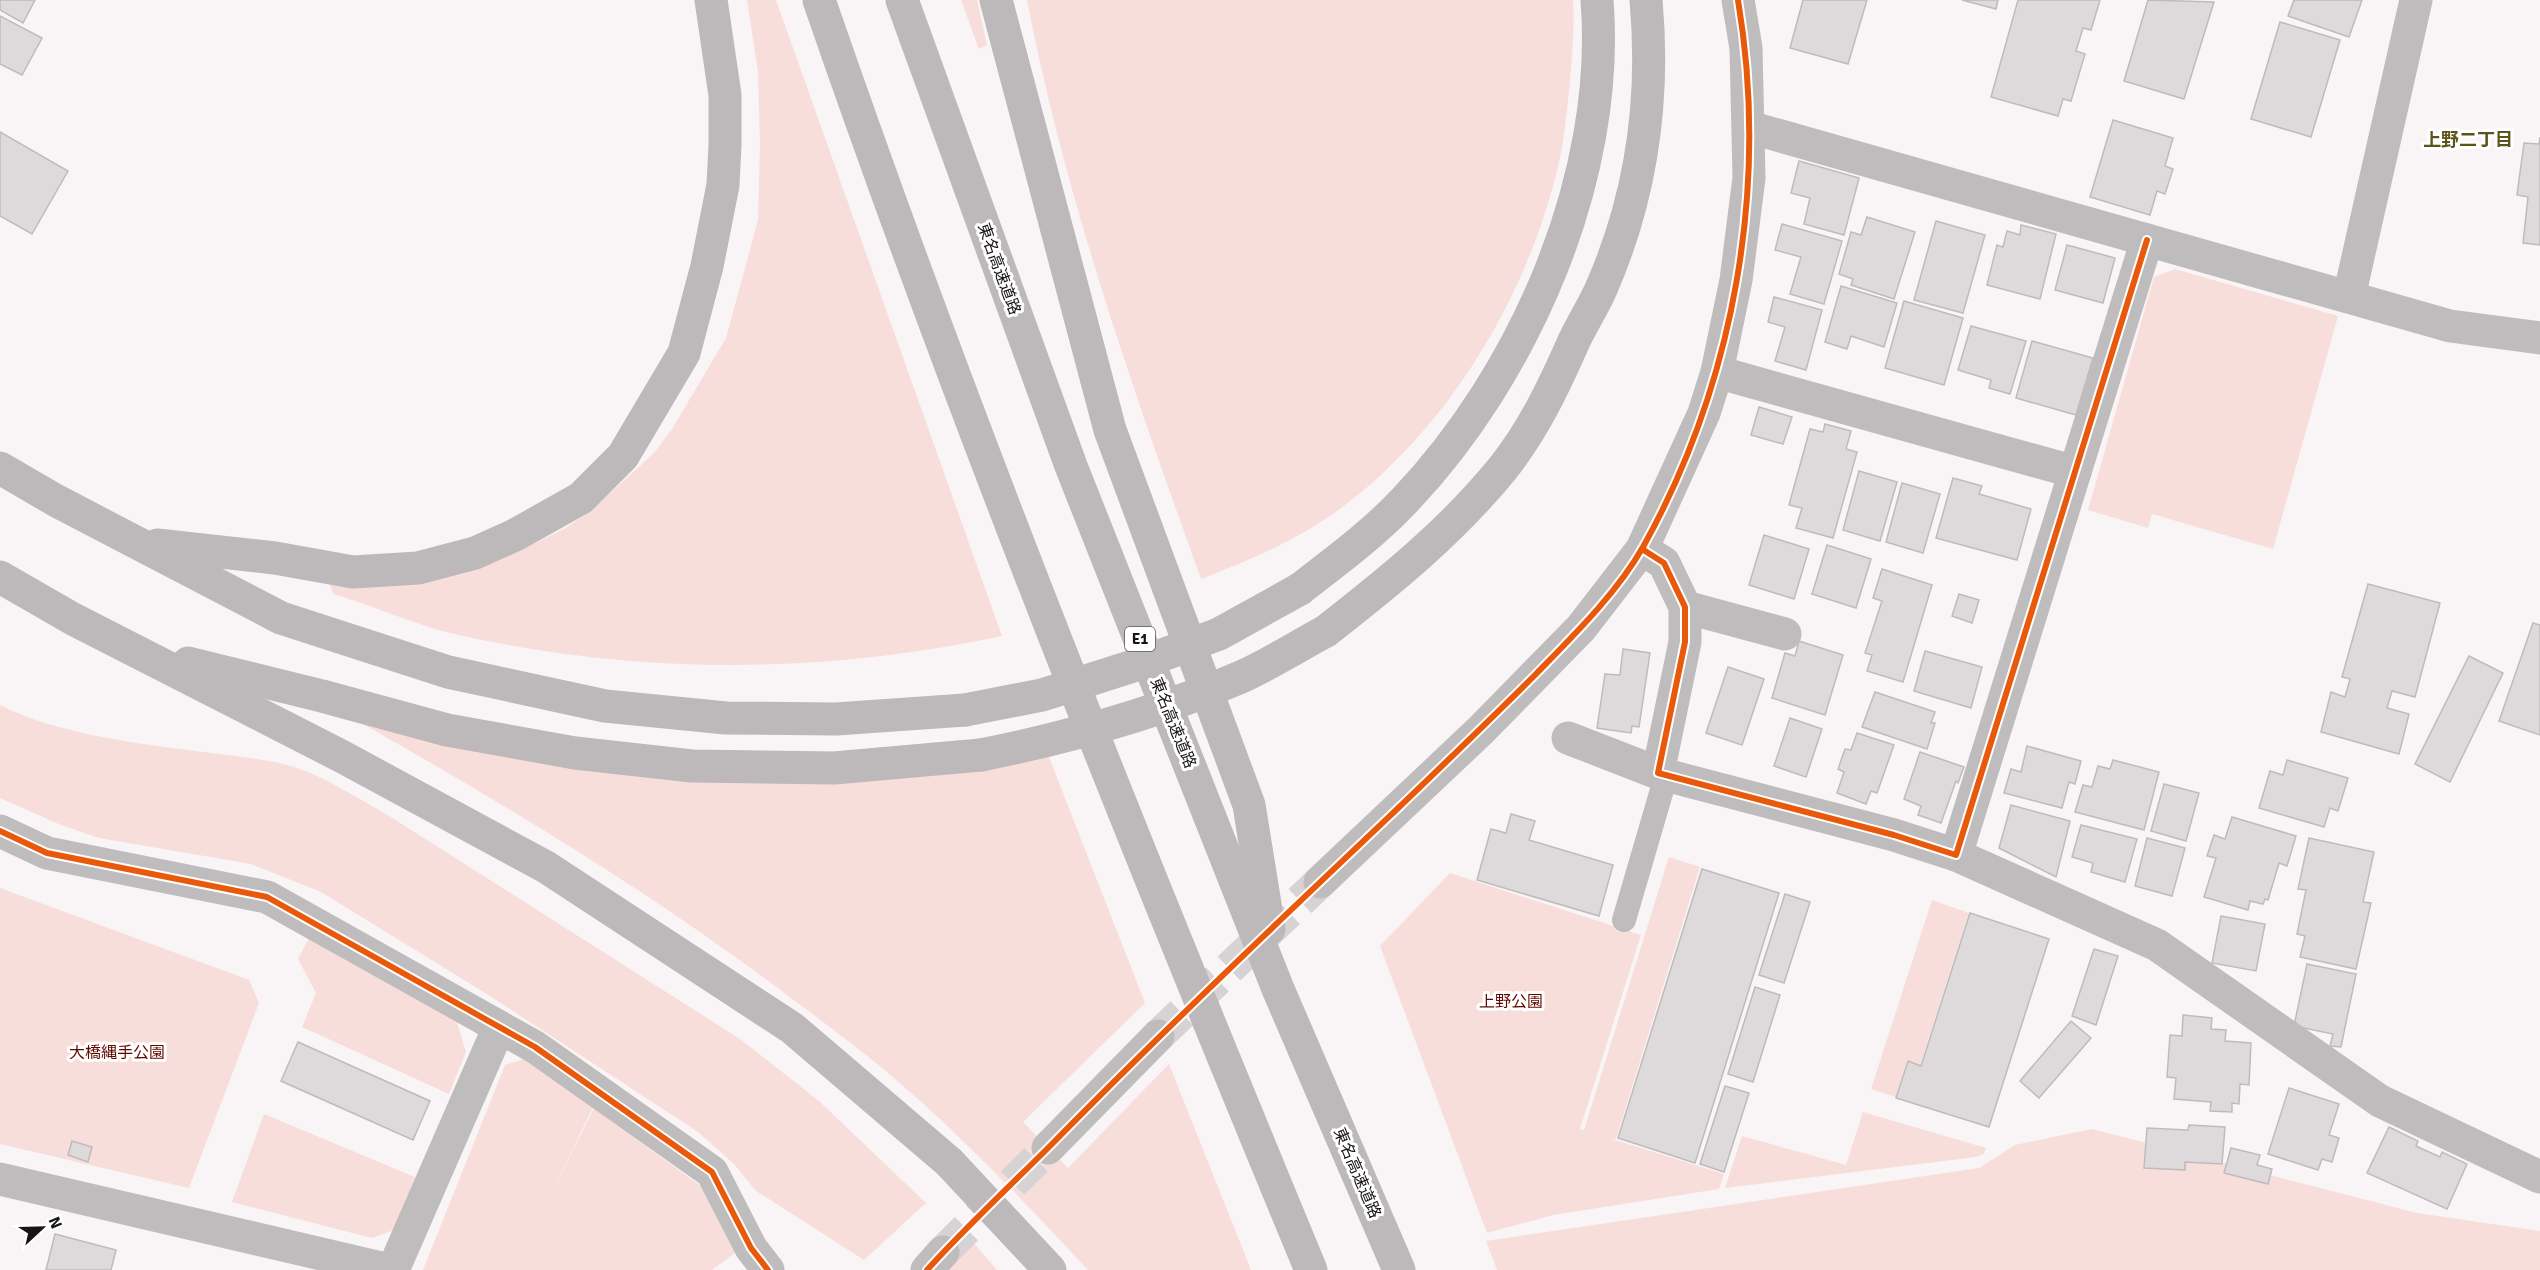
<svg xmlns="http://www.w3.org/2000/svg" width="2540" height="1270" viewBox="0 0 2540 1270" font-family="Signika,'Noto Sans JP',sans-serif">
	<rect width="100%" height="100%" fill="#f9f4f6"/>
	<g fill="#f8deda">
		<path d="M747 0H776L1002 636C818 675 637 675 454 634 413 624 374 606 333 594L330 585 334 577 523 549 564 529 589 512 654 453 672 429 726 338 758 220 760 144 758 72Z"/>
		<polygon points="961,0 977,0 987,45 979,49"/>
		<path d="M1027 0H1573C1575 27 1572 55 1570 81 1567 108 1565 136 1559 162 1530 291 1451 425 1345 505 1302 538 1251 560 1201 579 1133 390 1065 197 1027 0Z"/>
		<polygon points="2175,269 2338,316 2273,549 2152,514 2148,528 2088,510 2154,277"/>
		<path d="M0 705C58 735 147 745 212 753 240 757 270 759 297 768 329 779 357 798 386 814L740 1039 819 1101 926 1203 864 1260 756 1191 734 1164 698 1132 490 996 321 892 251 864 99 838 61 825 0 798Z"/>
		<path d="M363 724 666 767 1045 747 1145 1003 1023 1122 1068 1168 1169 1064 1251 1270H1088C1033 1211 977 1152 917 1098 877 1062 834 1030 791 998 655 895 511 808 363 724Z"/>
		<polygon points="1669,857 1700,867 1616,1139 1612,1139 1724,1174 1719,1189 1553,1215 1487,1233 1380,946 1450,873 1641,935 1580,1129 1584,1130"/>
		<polygon points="0,888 249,980 259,1003 189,1188 0,1144"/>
		<polygon points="1932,900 1969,913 1920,1065 1907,1060 1896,1097 1871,1089"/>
		<polygon points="309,938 456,1019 466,1052 449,1094 302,1027 316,993 298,959"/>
		<polygon points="524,1059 593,1107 551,1194 594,1108 702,1187 739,1250 712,1270 423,1270 505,1065"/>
		<polygon points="1863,1112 1986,1148 1984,1154 1976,1157 1725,1188 1742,1136 1846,1165"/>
		<polygon points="264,1114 415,1177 394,1230 372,1238 232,1202"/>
		<polygon points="2092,1129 2417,1213 2540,1231 2540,1270 1497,1270 1486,1241 1979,1168 2015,1145"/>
		<polygon points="972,1241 997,1270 944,1270"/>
	</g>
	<g fill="#dedadb" stroke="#bfbbbc" stroke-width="1.5">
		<polygon points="0,0 35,0 23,23 0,10"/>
		<polygon points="1803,0 1867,0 1848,64 1790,48"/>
		<polygon points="1962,0 1998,0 1996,9"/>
		<polygon points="2018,0 2100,0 2091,30 2083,28 2076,51 2085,54 2071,101 2063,99 2058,116 1991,97"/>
		<polygon points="2148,0 2214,2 2184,99 2124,81"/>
		<polygon points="2294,0 2362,0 2349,37 2288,16"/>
		<polygon points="0,16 42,38 22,75 0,64"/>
		<polygon points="2280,22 2340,40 2311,137 2251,119"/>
		<polygon points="2113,120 2173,138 2165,166 2173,169 2165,194 2157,191 2150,215 2090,197"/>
		<polygon points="0,132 68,171 32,234 0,216"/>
		<polygon points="2540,137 2540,245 2523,243 2528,197 2517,195 2524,143 2539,144"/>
		<polygon points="1799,161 1859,178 1844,235 1804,224 1810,198 1791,193"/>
		<polygon points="1867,217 1915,232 1894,299 1851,285 1853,279 1839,274 1851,232 1861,235"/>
		<polygon points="1936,221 1985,235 1963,313 1914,300"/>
		<polygon points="1782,224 1842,241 1824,304 1790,294 1801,257 1775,250"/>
		<polygon points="2021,225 2056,234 2040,299 1987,285 1997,245 2003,247 2007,231 2020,235"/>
		<polygon points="2067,245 2115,258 2103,303 2055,290"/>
		<polygon points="1841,286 1897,303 1884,347 1851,336 1847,349 1825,342"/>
		<polygon points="1774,297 1822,310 1806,370 1775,361 1785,327 1768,322"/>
		<polygon points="1904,301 1963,318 1944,385 1885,368"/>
		<polygon points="1971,326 2026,341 2010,394 1989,388 1991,380 1958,370"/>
		<polygon points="2032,341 2093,358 2076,415 2016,398"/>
		<polygon points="1759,407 1792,417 1783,444 1751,435"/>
		<polygon points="1825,424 1851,431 1846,449 1857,452 1833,538 1796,528 1802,508 1789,505 1810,429 1823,432"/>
		<polygon points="1859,471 1897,482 1880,541 1843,530"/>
		<polygon points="1953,478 1982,486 1979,494 2031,509 2017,560 1936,538"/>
		<polygon points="1902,483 1940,494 1923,553 1886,542"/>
		<polygon points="1764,535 1809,549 1794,599 1749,585"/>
		<polygon points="1827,545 1871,559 1856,608 1812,594"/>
		<polygon points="1882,569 1932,585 1903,682 1867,671 1872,655 1865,653 1882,601 1873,598"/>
		<polygon points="2368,584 2440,603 2415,697 2392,691 2387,708 2409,714 2399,754 2321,732 2331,692 2345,697 2350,679 2342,677"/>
		<polygon points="1959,594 1979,600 1972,623 1952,616"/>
		<polygon points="2533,623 2540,625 2540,735 2499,721"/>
		<polygon points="1799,641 1843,655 1825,715 1772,698 1785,653 1795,656"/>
		<polygon points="1623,649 1650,653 1639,727 1632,726 1631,733 1597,728 1605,674 1620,675"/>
		<polygon points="1925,651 1982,667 1971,708 1914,691"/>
		<polygon points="2469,656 2503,673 2450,782 2415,764"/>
		<polygon points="1728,667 1764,679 1742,745 1706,733"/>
		<polygon points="1875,692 1935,712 1931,723 1935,723 1927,749 1862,727"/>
		<polygon points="1790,718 1822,729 1806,777 1774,766"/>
		<polygon points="1857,733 1894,745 1877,793 1871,791 1866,804 1837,793 1844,772 1838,769 1845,749 1851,750"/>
		<polygon points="2027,746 2081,761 2075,784 2069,782 2062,808 2004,793 2011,769 2021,772"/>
		<polygon points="1920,752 1964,767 1958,783 1956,781 1941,823 1918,815 1921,806 1904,799"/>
		<polygon points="2113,760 2159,772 2144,830 2075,812 2083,785 2092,787 2098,766 2110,769"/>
		<polygon points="2287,760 2348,778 2338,811 2330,808 2324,827 2259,808 2270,771 2283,775"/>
		<polygon points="2164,784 2199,793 2186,841 2151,831"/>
		<polygon points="2011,805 2070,821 2056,877 1999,848"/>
		<polygon points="1511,814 1535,821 1529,840 1613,865 1599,916 1477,880 1491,829 1506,833"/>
		<polygon points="2232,817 2296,836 2287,866 2279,863 2268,900 2265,899 2263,904 2250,901 2248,910 2204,897 2216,858 2207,856 2214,835 2225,839"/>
		<polygon points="2081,825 2137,839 2125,882 2091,872 2093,863 2072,857"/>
		<polygon points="2147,838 2185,848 2172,896 2135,886"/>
		<polygon points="2309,838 2374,852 2363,902 2371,903 2356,969 2300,957 2305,936 2297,934 2306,890 2298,889"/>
		<polygon points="1702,869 1779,893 1695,1163 1618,1138"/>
		<polygon points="1785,894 1810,902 1784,983 1759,975"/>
		<polygon points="1970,913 2049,939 1989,1127 1896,1098 1908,1061 1921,1066"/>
		<polygon points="2221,916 2265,924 2256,971 2212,963"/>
		<polygon points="2094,949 2118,956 2096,1025 2072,1016"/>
		<polygon points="2307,964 2356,974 2341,1047 2330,1046 2333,1034 2294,1026"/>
		<polygon points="1755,987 1780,995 1753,1082 1728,1074"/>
		<polygon points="2183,1015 2212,1018 2211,1029 2226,1030 2225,1041 2251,1043 2249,1085 2240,1084 2239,1104 2232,1103 2232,1112 2210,1111 2211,1102 2174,1099 2176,1078 2167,1077 2170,1035 2182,1036"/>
		<polygon points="2071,1021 2091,1038 2039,1098 2020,1081"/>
		<polygon points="298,1042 430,1101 413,1140 281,1081"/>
		<polygon points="1725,1086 1749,1093 1724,1172 1700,1164"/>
		<polygon points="2289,1088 2339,1104 2329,1135 2339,1138 2332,1162 2322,1159 2318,1170 2268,1154"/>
		<polygon points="2189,1125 2225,1127 2222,1164 2185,1162 2185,1170 2144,1168 2147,1128 2188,1130"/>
		<polygon points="2389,1127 2418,1141 2416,1146 2440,1157 2442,1152 2467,1164 2447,1209 2367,1173"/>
		<polygon points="72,1141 92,1147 88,1162 68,1155"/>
		<polygon points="2231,1148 2260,1155 2257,1165 2272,1169 2268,1184 2224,1173"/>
		<polygon points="55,1234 116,1250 111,1270 46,1270"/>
	</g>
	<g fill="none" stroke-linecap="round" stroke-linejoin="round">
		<g stroke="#d7d2d4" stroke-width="33" stroke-dasharray="33 16" stroke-linecap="butt">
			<polyline points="1158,1036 1320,882"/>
			<polyline points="943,1252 1048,1148"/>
		</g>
		<polyline stroke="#bebcbd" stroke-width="24" points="1624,920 1666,776"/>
		<g stroke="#bebcbd" stroke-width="33">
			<polyline points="1749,127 2450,326 2540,338"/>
			<polyline points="2349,297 2416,0"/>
			<polyline points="1717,372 2075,472"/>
			<polyline points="1642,549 1664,563 1685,607 1685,642 1658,773 1894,835 1956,855 2147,240"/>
			<polyline points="1685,607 1785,634"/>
			<polyline points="1568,738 1658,773"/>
			<polyline points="0,831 47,853 267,897 535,1047 712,1172 751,1248 768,1270"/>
			<polyline points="1956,855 2157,945 2380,1101 2540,1177"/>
			<polyline points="1320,882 1481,730 1581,628 1642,549 1704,413 1717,372 1736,280 1749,178 1746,48 1738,0"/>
			<polyline points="1048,1148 1158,1036"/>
			<polyline points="0,1179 390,1270"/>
			<polyline points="393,1270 499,1027"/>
			<polyline points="927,1270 943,1252"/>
		</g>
		<g stroke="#bdb8ba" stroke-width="33">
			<path d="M819 0C967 429 1137 850 1311 1270"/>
			<polyline points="902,0 1071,466 1278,989 1399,1270"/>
			<polyline points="996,0 1110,430 1249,805 1269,929"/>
			<polyline points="0,468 55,500 281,618 448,672 605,706 726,718 836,719 965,710"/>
			<polyline points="157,545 275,558 353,572 418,568 475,553 515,535 581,498 623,456 684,353 707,266 723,185 725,145 725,95 711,0"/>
			<polyline points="0,577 73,619 341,756 546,867 792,1028 949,1162 1050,1270"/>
			<path d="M1300 589C1336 561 1373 534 1404 501 1525 374 1611 177 1597 0"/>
			<path d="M1326 631C1390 581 1452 531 1503 468 1534 429 1554 386 1574 341 1582 324 1593 307 1601 289 1641 198 1655 99 1646 0"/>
			<polyline points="188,663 322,696 447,730 575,753 692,766 834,768 981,755"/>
		</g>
		<g stroke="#bdb8ba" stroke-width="33">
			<polyline points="965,710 1042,695 1130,667 1219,634 1300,589"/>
			<path d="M981 755C1071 737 1157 713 1241 677 1270 664 1298 646 1326 631"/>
		</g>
		<g stroke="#fff" stroke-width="10">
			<g id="cycleway">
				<polyline points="1642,549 1664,563 1685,607 1685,642 1658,773 1894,835 1956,855 2147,240"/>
				<polyline points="0,831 47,853 267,897 535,1047 712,1172 751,1248 768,1270"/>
				<path d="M927 1270C966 1227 1009 1187 1050 1146 1162 1032 1277 923 1393 813 1441 767 1489 721 1536 674 1573 636 1617 593 1643 547 1735 382 1769 185 1738 0"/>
			</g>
		</g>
		<use href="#cycleway" stroke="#e8590c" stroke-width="6"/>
	</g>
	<g text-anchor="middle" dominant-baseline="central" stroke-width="6" stroke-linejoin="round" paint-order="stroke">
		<rect fill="#fff" stroke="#5d5a5b" stroke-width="1.5" x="1125" y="627" width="30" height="24" rx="4.5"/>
		<g font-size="15" font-weight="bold" fill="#171415">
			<text x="1140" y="639">E1</text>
		</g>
		<g font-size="16" fill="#171415" stroke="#fff">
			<text transform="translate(999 269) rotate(70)">東名高速道路</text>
			<text transform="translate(1173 723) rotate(68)">東名高速道路</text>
			<text transform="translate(1357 1173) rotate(67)">東名高速道路</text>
		</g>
		<g font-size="16" fill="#610a00" stroke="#fff">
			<text x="1511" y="1002">上野公園</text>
			<text x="117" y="1053">大橋縄手公園</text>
		</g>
		<g font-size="18" font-weight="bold" fill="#5d5518" stroke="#fff">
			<text x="2468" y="140">上野二丁目</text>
		</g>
	</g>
	<g transform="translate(42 1228) rotate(68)" stroke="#ffffff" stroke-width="4.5" paint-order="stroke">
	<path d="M0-4.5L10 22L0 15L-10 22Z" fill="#171415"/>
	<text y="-9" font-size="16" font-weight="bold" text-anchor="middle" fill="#171415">N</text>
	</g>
</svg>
